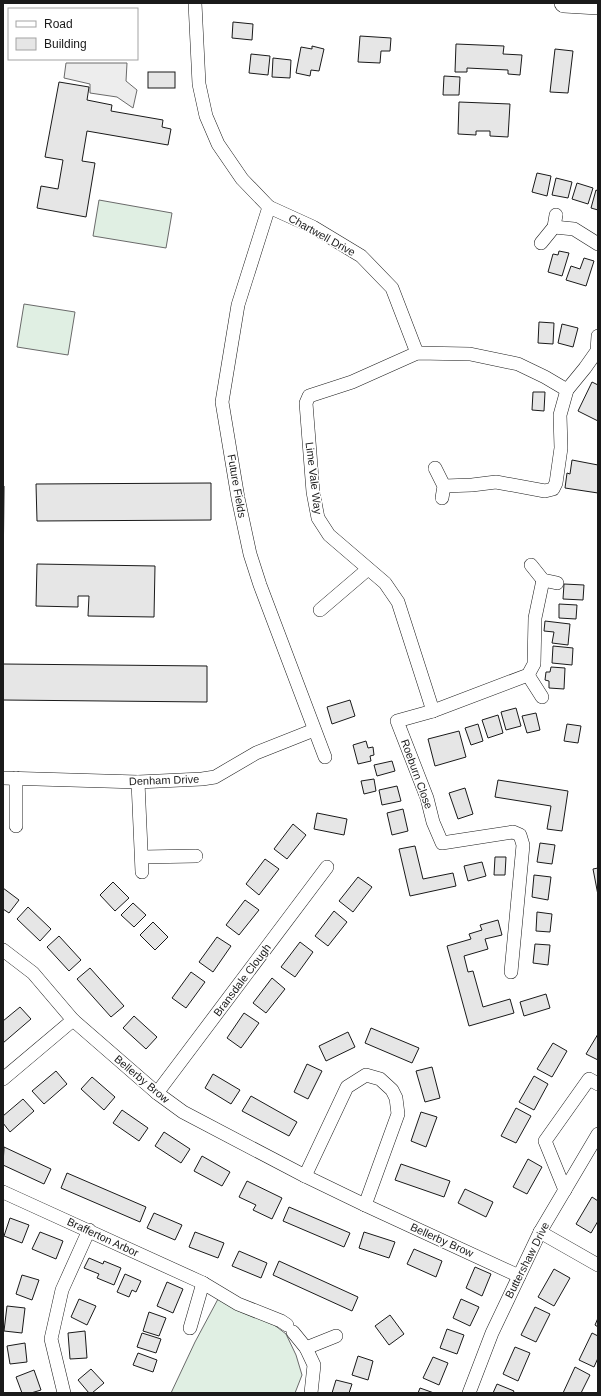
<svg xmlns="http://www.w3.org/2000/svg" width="601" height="1396" viewBox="0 0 601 1396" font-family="Arial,sans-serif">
	<rect width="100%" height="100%" fill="#fff"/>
	<g fill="#e0efe3" stroke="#6a6a6a">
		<polygon points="99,200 172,213 166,248 93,236"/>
		<polygon points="24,304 75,312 68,355 17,347"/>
		<polygon points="218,1299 273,1324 286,1334 296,1355 302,1375 295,1393 171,1393 195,1342"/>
	</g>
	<polygon fill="#ededed" stroke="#6a6a6a" points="66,63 127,63 126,81 137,90 133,108 117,97 90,93 90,84 64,78"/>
	<g fill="#e6e6e6" stroke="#1a1a1a">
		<polygon points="233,22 253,24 252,40 232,38"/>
		<polygon points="360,36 391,38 390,51 381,51 380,63 358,62"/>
		<polygon points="456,44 504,46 503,54 522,55 520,75 508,74 508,70 467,68 467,72 455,72"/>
		<polygon points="312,46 324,49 319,71 311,70 310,76 296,73 301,47 312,49"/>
		<polygon points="555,49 573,51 568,93 550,92"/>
		<polygon points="251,54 270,56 268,75 249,73"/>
		<polygon points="273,58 291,60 290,78 272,77"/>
		<rect x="148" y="72" width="27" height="16"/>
		<polygon points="444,76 460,77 459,95 443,95"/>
		<polygon points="59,82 89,87 87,100 112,105 111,111 163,120 162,127 171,129 168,145 87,131 82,161 95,163 86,217 37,208 41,186 58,189 63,160 45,157"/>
		<polygon points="459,102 510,104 508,137 490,136 490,131 476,131 476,135 458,134"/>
		<polygon points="537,173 551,176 547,196 532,192"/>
		<polygon points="556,178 572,182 568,198 552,195"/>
		<polygon points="577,183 593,188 588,204 572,199"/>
		<polygon points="596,190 598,191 598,210 591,208"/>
		<polygon points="559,251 569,253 562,276 548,272 553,254 558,255"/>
		<polygon points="584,258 594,261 586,286 566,280 571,266 580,269"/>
		<polygon points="539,322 554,323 553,344 538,343"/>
		<polygon points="562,324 578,328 573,347 558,343"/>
		<polygon points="592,382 598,385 598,421 578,411"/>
		<polygon points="533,392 545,392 544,411 532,410"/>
		<polygon points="572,460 598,465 598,493 565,488 567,473 570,474"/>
		<polygon points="211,483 211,520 37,521 36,484"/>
		<polygon points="3,486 4,486 3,584"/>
		<polygon points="37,564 155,566 154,617 88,616 89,596 78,596 78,607 36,606"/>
		<polygon points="564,584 584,585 583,600 563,599"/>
		<polygon points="559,604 577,605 576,619 559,618"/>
		<polygon points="545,621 570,624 568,645 552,643 554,632 544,631"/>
		<polygon points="553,646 573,648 572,665 552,663"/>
		<polygon points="3,664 207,666 207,702 3,700"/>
		<polygon points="551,667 565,668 564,689 549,688 549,681 545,680 546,672 550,672"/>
		<polygon points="350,700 355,716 332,724 327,707"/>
		<polygon points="516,708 521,726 506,730 501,712"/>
		<polygon points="536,713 540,730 527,733 522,716"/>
		<polygon points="498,715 503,733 488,738 482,720"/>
		<polygon points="478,724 483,741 471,745 465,728"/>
		<polygon points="567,724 581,726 578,743 564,741"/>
		<polygon points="459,731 466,757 435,766 428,739"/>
		<polygon points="366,741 368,748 373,747 374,755 370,756 371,761 358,764 353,745"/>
		<polygon points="392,761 395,771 377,776 374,765"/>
		<polygon points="374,779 376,791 364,794 361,781"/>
		<polygon points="498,780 568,791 562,831 547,829 551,806 495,797"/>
		<polygon points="397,786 401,801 382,805 379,790"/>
		<polygon points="465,788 473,814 458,819 449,793"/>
		<polygon points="403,809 408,831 392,835 387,813"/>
		<polygon points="317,813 347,819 344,835 314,829"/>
		<polygon points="293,824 306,835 287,859 274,849"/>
		<polygon points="540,843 555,845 552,864 537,862"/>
		<polygon points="415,846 423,879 453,873 456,886 410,896 399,849"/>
		<polygon points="495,857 506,857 505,875 494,875"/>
		<polygon points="265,859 279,869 259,895 246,884"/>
		<polygon points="482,862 486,876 468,881 464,866"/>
		<polygon points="598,868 598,895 593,869"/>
		<polygon points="534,875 551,877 548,900 532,897"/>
		<polygon points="358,877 372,887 353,912 339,901"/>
		<polygon points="113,882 129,898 115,911 100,895"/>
		<polygon points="3,888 19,900 9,913 3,909"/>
		<polygon points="245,900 259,910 239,935 226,925"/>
		<polygon points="133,903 146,915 134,927 121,915"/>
		<polygon points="28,907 51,929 40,941 17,919"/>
		<polygon points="334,911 347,922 328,946 315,936"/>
		<polygon points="537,912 552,914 550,932 536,931"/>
		<polygon points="498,920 502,935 485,939 488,949 464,956 468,972 473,971 483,1007 510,999 514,1013 469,1026 447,946 471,939 469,934 482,930 480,925"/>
		<polygon points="153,922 168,937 155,950 140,935"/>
		<polygon points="59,936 81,960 69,971 47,947"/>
		<polygon points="217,937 231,946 213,972 199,962"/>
		<polygon points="300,942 313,952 295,977 281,967"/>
		<polygon points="535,944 550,945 548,965 533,963"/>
		<polygon points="90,968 124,1006 111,1017 77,979"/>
		<polygon points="191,972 205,982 186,1008 172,998"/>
		<polygon points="272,978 285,989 266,1013 253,1003"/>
		<polygon points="546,994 550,1008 524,1016 520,1002"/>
		<polygon points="20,1007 31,1019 3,1043 3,1021"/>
		<polygon points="244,1013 259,1023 241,1048 227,1038"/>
		<polygon points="134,1016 157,1037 146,1049 123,1028"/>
		<polygon points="371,1028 419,1048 412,1063 365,1043"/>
		<polygon points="348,1032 355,1047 326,1061 319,1046"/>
		<polygon points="598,1034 598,1060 586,1054"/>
		<polygon points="553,1043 567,1051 552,1077 537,1069"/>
		<polygon points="307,1064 322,1071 308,1099 294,1092"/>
		<polygon points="432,1067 440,1098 425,1102 416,1071"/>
		<polygon points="56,1071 67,1084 44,1104 32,1091"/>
		<polygon points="213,1074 240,1090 231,1104 205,1088"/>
		<polygon points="534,1076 548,1084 534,1110 519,1102"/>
		<polygon points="92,1077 115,1097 104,1110 81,1089"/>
		<polygon points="251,1096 297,1122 289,1136 242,1111"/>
		<polygon points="23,1099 34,1111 10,1132 3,1123 3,1116"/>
		<polygon points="516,1108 531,1116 516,1143 501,1136"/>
		<polygon points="122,1110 148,1128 139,1141 113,1123"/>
		<polygon points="421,1112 437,1117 426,1147 411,1141"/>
		<polygon points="164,1132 190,1149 181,1163 155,1146"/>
		<polygon points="4,1147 51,1169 44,1184 3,1165"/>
		<polygon points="202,1156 230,1172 222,1186 194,1171"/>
		<polygon points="528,1159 542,1167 527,1194 513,1187"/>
		<polygon points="401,1164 450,1181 444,1197 395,1180"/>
		<polygon points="67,1173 146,1207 140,1222 61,1188"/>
		<polygon points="247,1181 282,1198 272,1219 253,1210 256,1205 239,1197"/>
		<polygon points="465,1189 493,1202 486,1217 458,1203"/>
		<polygon points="592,1197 598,1201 598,1221 591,1233 576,1224"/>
		<polygon points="289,1207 350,1233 344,1247 283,1221"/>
		<polygon points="154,1213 182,1225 175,1240 147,1228"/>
		<polygon points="10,1218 29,1225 22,1243 4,1236"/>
		<polygon points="40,1232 63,1241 56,1259 32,1249"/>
		<polygon points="195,1232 224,1243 218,1258 189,1247"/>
		<polygon points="364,1232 395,1242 389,1258 359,1248"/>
		<polygon points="414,1249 442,1261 436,1277 407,1264"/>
		<polygon points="239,1251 267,1263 261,1278 232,1266"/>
		<polygon points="89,1258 103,1264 104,1261 121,1268 114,1285 97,1278 99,1274 84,1268"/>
		<polygon points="279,1261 358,1297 352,1311 273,1275"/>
		<polygon points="475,1267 491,1274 482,1296 466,1288"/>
		<polygon points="554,1269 570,1278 554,1306 538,1297"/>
		<polygon points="125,1274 141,1281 136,1292 132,1290 129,1297 117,1292"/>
		<polygon points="22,1275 39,1280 32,1300 16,1294"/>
		<polygon points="167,1282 183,1289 173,1313 157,1306"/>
		<polygon points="79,1299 96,1306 87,1325 71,1317"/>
		<polygon points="461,1299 479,1307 470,1326 453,1318"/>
		<polygon points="7,1306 25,1308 22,1333 4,1331"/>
		<polygon points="535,1307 550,1314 536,1342 521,1335"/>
		<polygon points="149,1312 166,1318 159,1336 143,1331"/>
		<polygon points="390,1315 404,1334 389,1345 375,1326"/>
		<polygon points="598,1318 598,1327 595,1325"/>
		<polygon points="447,1329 464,1335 457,1354 440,1348"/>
		<polygon points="85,1331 87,1358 70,1359 68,1333"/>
		<polygon points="142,1333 161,1339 156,1353 137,1347"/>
		<polygon points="592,1333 598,1336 598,1358 594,1367 579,1360"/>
		<polygon points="25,1343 27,1362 10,1364 7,1346"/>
		<polygon points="515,1347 530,1353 518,1381 503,1374"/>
		<polygon points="138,1353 157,1360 153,1372 133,1365"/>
		<polygon points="358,1356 373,1361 368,1380 352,1375"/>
		<polygon points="433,1357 448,1363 439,1385 423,1378"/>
		<polygon points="575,1367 590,1375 581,1393 563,1393"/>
		<polygon points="91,1369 104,1383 92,1393 89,1393 78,1380"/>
		<polygon points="34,1370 41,1390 31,1393 22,1393 16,1377"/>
		<polygon points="336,1380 352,1384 349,1393 332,1393"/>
		<polygon points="497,1384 514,1391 513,1393 493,1393"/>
		<polygon points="420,1388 434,1393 418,1393"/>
	</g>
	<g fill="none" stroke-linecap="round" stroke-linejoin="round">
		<g stroke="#1a1a1a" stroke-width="14">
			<g id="street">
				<polyline points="195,3 199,84 206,116 218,144 242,179 269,207 313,227 361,256 392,288 417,353"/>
				<polyline points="269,207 238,305 222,402 238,498 250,554 260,585 325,757"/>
				<polyline points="554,227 574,229 598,244"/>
				<polyline points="541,243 554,227 556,215"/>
				<polyline points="435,468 444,486 442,498"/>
				<polyline points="444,486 472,485 496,482 545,491 553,489 556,483 561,448 560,415 567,390 585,368 597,351 598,336"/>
				<polyline points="531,565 543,580 557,583"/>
				<polyline points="320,610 368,569"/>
				<polyline points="528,675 542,697"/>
				<polyline points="433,711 398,602 385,583 329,535 318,518 313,492 306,403 309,396 352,382 417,353 470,354 518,364 545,377 567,390"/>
				<polyline points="3,778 138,782 202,779 215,777 256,753 314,730"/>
				<polyline points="138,782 142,872"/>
				<polyline points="16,826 16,778"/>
				<polyline points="142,857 196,856"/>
				<polyline points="3,950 33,973 73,1020 157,1093 183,1112 305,1176 365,1205 519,1276"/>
				<polyline points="511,972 523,845 520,835 513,832 442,843 433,822 427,798 397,721 433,711 528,675 534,664 535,618 543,580"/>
				<polyline points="3,1079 73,1020"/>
				<polyline points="157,1093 327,867"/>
				<polyline points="305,1176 347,1087 366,1075 380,1079 392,1090 396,1098 398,1114 365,1205"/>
				<polyline points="565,1190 545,1141 589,1079 598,1084"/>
				<polyline points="3,1192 203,1283 238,1304 281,1321 287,1325"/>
				<polyline points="540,1232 598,1265"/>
				<polyline points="190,1328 203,1283"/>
				<polyline points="293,1332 306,1348 314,1365 311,1393"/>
				<polyline points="306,1348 336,1336"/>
				<polyline points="64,1393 51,1339 62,1290 89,1230"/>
				<polyline points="469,1393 492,1333 540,1232 598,1134"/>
			</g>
		</g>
		<g stroke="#1a1a1a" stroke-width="20">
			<polyline id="secondary" points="564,3 598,5"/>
		</g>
		<use href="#street" stroke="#fff" stroke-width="13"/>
		<use href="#secondary" stroke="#fff" stroke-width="19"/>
	</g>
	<g text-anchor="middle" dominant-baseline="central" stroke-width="3" stroke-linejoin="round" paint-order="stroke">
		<g font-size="11" fill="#1a1a1a" stroke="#fff">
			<text transform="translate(322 235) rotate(29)">Chartwell Drive</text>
			<text transform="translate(314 478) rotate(83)">Lime Vale Way</text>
			<text transform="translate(237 486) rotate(80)">Future Fields</text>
			<text transform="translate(417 774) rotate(70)">Roeburn Close</text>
			<text transform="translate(164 780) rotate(-2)">Denham Drive</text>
			<text transform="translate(242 980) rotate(-53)">Bransdale Clough</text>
			<text transform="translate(142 1079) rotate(40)">Bellerby Brow</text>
			<text transform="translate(103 1237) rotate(25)">Brafferton Arbor</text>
			<text transform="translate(442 1240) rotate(24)">Bellerby Brow</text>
			<text transform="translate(527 1260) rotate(-63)">Buttershaw Drive</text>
		</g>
	</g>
	<rect width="601" height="1396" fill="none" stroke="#1a1a1a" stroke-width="8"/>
	<rect x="8" y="8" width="130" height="52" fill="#ffffff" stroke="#a3a3a3"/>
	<rect x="16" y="21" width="20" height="6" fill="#ffffff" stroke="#a3a3a3"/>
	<text x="44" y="28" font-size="12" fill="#1a1a1a">Road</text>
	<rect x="16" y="38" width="20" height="12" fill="#e6e6e6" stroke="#a3a3a3"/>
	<text x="44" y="48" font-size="12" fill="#1a1a1a">Building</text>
</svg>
